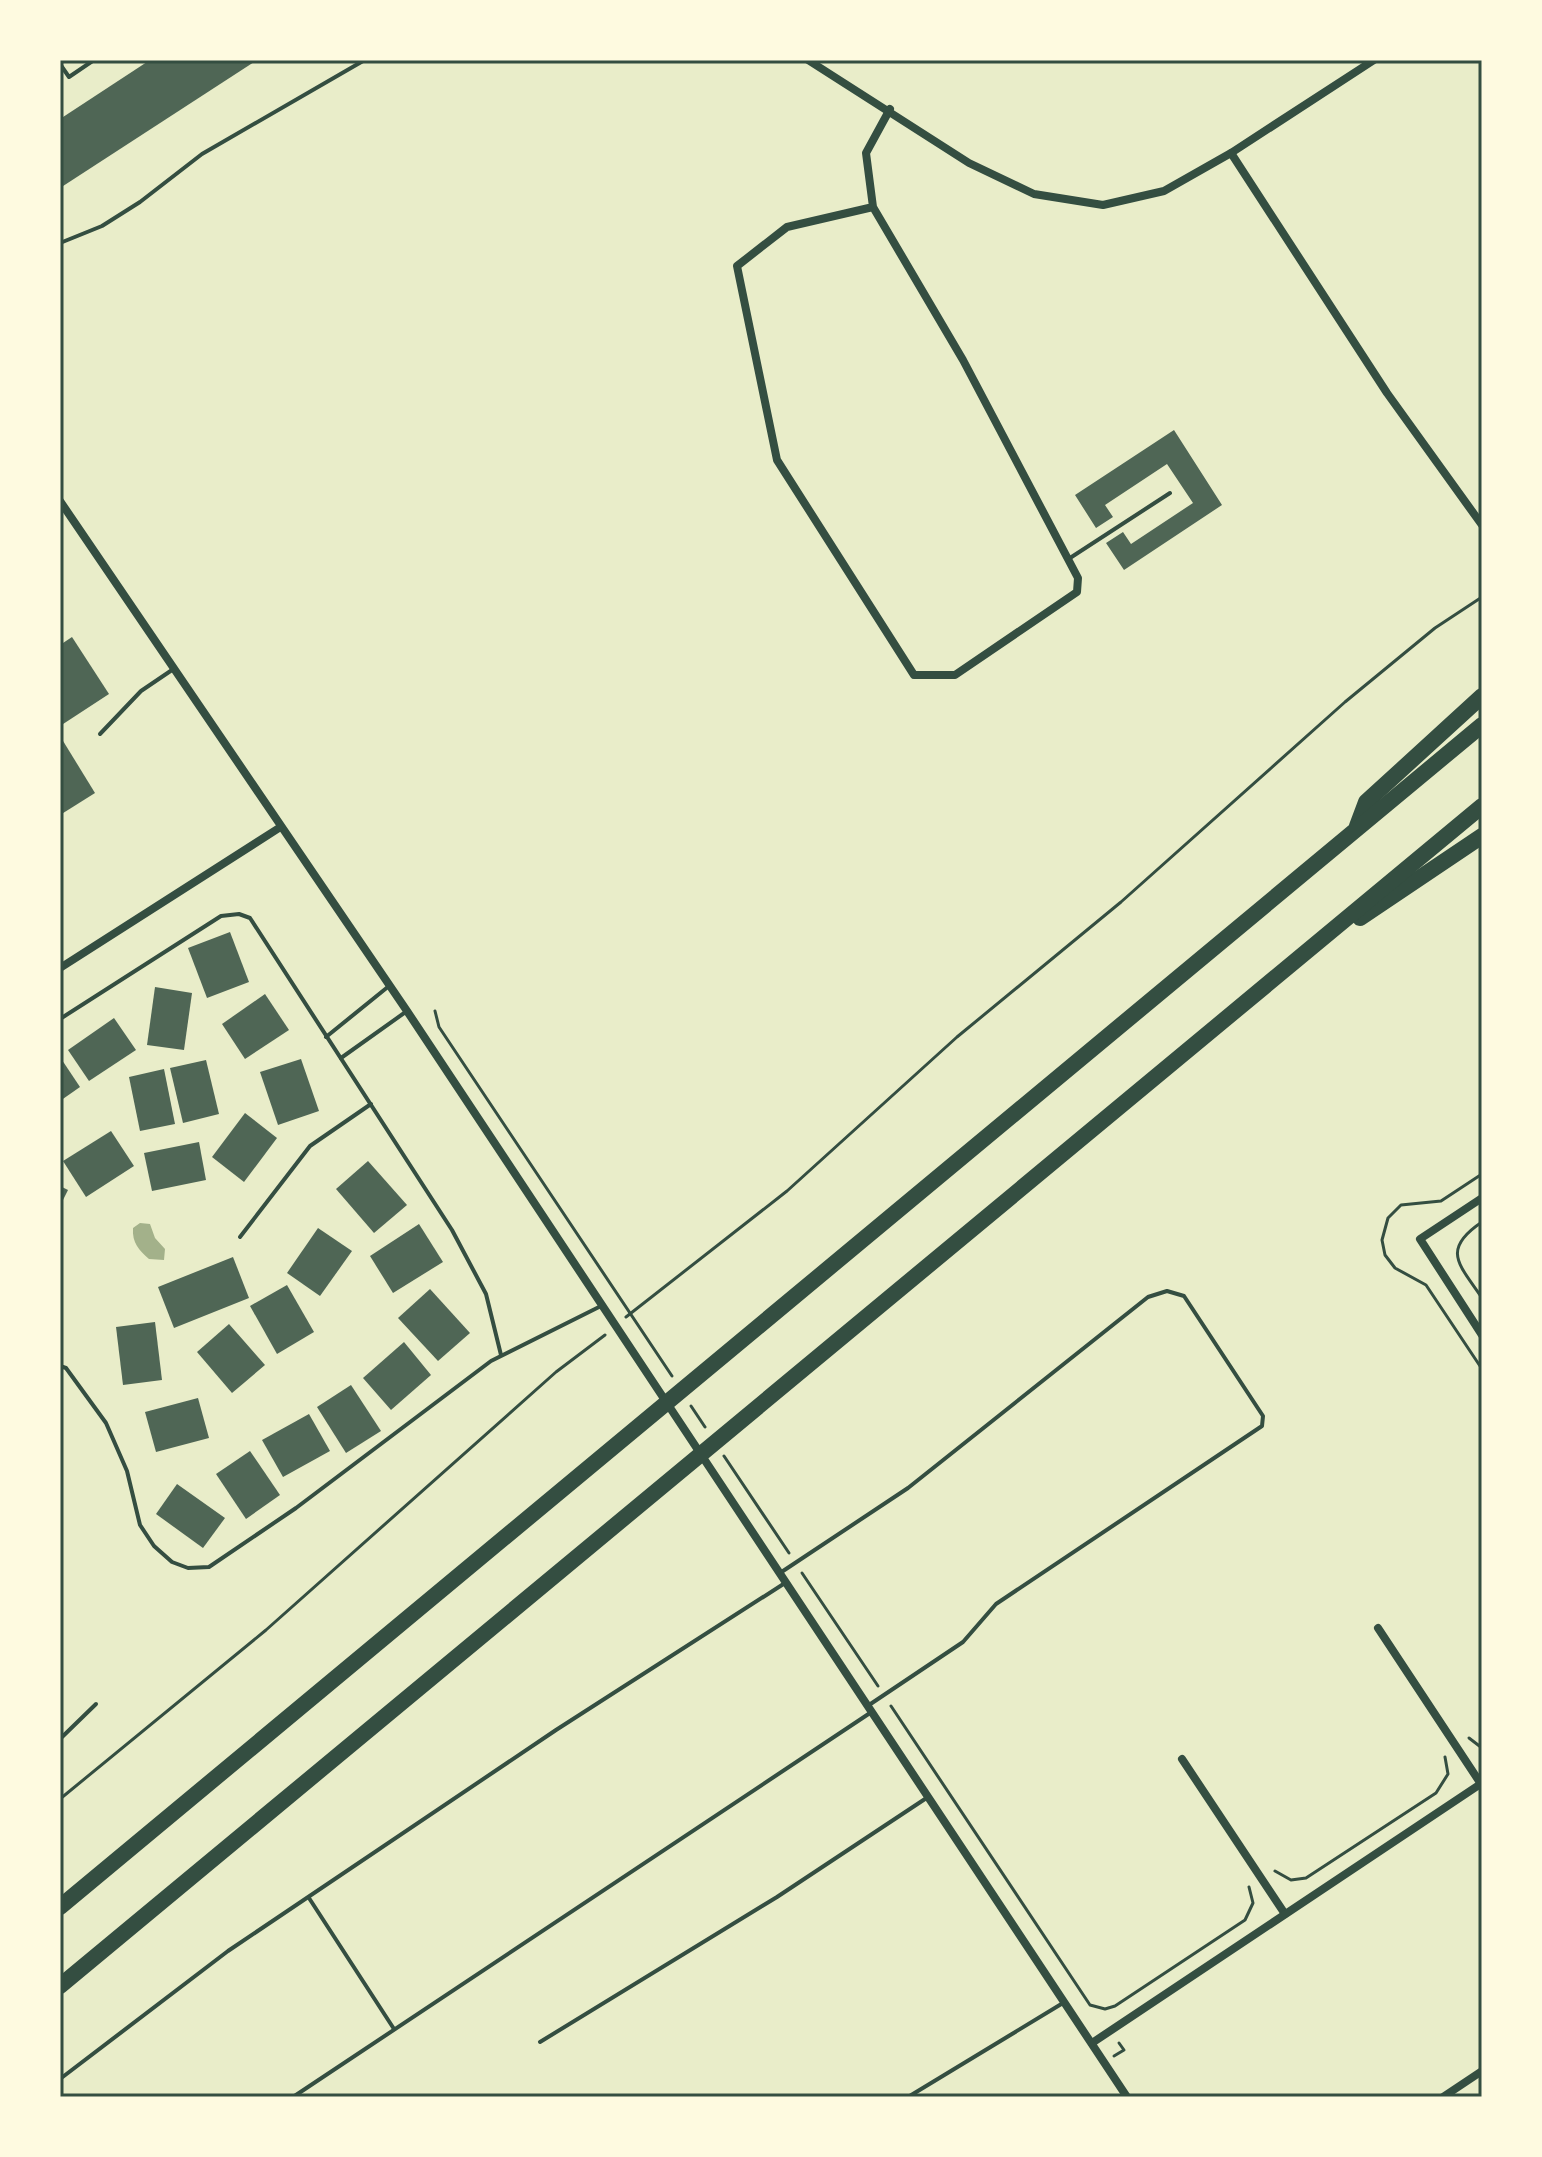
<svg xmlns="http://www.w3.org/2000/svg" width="1542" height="2157" viewBox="0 0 1542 2157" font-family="'PT Sans Narrow',sans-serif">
	<rect width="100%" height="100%" fill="#e9edc9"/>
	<path fill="#a3b18a" d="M140 1223 150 1224 155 1238 165 1249 164 1260 149 1259C139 1250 132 1243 133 1228Z"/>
	<g fill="#4f6655">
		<polygon points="150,60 257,60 60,188 60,119"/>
		<polygon points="1174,430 1222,505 1124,570 1106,543 1123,532 1131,544 1193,503 1167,464 1105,505 1113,517 1096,528 1075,495"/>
		<polygon points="72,637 109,694 60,726 60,645"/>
		<polygon points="60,736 95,793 60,815"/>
		<polygon points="230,932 249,982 207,998 188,948"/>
		<polygon points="155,987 192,993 184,1050 147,1045"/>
		<polygon points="265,994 289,1030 245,1059 222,1024"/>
		<polygon points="114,1018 136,1050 89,1081 68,1050"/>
		<polygon points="60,1057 80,1087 60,1101"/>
		<polygon points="301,1059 319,1111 278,1125 260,1072"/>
		<polygon points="206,1060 219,1114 183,1123 170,1068"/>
		<polygon points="164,1069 175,1124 140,1131 129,1077"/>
		<polygon points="245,1113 277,1138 244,1182 212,1157"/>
		<polygon points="111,1131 134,1166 86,1197 63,1161"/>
		<polygon points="199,1142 206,1180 152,1191 144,1153"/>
		<polygon points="368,1161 407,1205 374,1233 336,1189"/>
		<polygon points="60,1186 68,1190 60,1206"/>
		<polygon points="419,1224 443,1262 393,1293 370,1256"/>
		<polygon points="318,1228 352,1251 320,1296 287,1273"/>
		<polygon points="233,1257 249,1298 174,1328 158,1287"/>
		<polygon points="287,1285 314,1332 277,1354 250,1306"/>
		<polygon points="430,1289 470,1333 438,1361 398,1318"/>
		<polygon points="155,1322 162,1380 123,1385 116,1327"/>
		<polygon points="229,1324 265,1365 232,1393 197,1352"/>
		<polygon points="404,1342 431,1375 391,1410 363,1378"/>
		<polygon points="351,1385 381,1431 346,1453 317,1407"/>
		<polygon points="198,1398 209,1438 156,1452 145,1412"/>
		<polygon points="309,1414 330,1451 283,1477 262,1440"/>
		<polygon points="250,1451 280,1495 246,1519 216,1474"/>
		<polygon points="177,1484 225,1518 203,1548 156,1514"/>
	</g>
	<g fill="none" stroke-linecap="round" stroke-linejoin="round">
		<g stroke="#344e41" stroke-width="3">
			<polyline points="435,1011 439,1027 672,1376"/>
			<polyline points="1482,1174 1441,1201 1401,1205 1388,1218 1382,1240 1385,1255 1395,1268 1426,1285 1482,1369"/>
			<path d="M1482 1222C1440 1250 1460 1265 1482 1298"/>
			<polyline points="626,1317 787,1191 957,1037 1121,902 1345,702 1435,628 1482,597"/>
			<polyline points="691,1406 705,1427"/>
			<polyline points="724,1456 789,1553"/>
			<polyline points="802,1573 878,1686"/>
			<polyline points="891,1706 1090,2005 1105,2009 1115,2006 1245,1920 1253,1903 1249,1887"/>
			<polyline points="1469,1738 1482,1748"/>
			<polyline points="60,1799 266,1630 556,1372 605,1335"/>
			<polyline points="1275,1871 1291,1880 1306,1878 1436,1793 1448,1774 1445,1757"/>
			<polyline points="1114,2056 1124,2050 1119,2043"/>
		</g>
		<g stroke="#344e41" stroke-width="4">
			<polyline points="60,64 69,77 94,60"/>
			<polyline points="60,243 102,226 140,202 202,154 363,61"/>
			<polyline points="1070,558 1170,493"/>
			<polyline points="100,734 141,691 172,670"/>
			<polyline points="60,1019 221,916 239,914 250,918 452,1230 486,1294 501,1355"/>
			<polyline points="326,1037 389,986"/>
			<polyline points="341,1058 407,1011"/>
			<polyline points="240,1237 310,1146 371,1104"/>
			<polyline points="60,1366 66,1368 106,1423 127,1471 140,1525 154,1546 172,1562 188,1568 209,1567 296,1508 491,1361 601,1306"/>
			<polyline points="780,1573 908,1488 1148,1297 1167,1291 1184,1296 1263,1416 1262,1426 996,1604 963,1642 869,1705"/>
			<polyline points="60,1739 96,1704"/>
			<polyline points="309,1898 394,2029"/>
			<polyline points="540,2042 777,1897 928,1797"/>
			<polyline points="60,2079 228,1951 556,1730 785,1583"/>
			<polyline points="293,2097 870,1713"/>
			<polyline points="908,2097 1063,2003"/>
		</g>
		<g stroke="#344e41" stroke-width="8">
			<polyline points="808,60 969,163 1034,194 1103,205 1164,191 1231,153 1374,60"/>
			<polyline points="1231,153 1387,393 1482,525"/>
			<polyline points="873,207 787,227 737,266 777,460 914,675 955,675 1077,592 1078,578 963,360 873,207 866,153 890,109"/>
			<polyline points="60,501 407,1011 1127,2097"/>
			<polyline points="60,968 279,828"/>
			<polyline points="1482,1198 1420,1239 1482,1335"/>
			<polyline points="1378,1628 1481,1784"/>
			<polyline points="1182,1759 1285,1914"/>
			<polyline points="1092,2043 1482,1783"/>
			<polyline points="1443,2097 1482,2071"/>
		</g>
		<g stroke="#344e41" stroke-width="16">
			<polyline points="1357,826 1366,802 1482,696"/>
			<polyline points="1360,918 1482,836"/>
			<polyline points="60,1907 1482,725"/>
			<polyline points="60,1986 1482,806"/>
		</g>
	</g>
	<rect width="1542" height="2157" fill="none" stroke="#fefae0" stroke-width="124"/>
	<rect x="62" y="62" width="1418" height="2033" fill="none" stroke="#344e41" stroke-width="3"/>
</svg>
